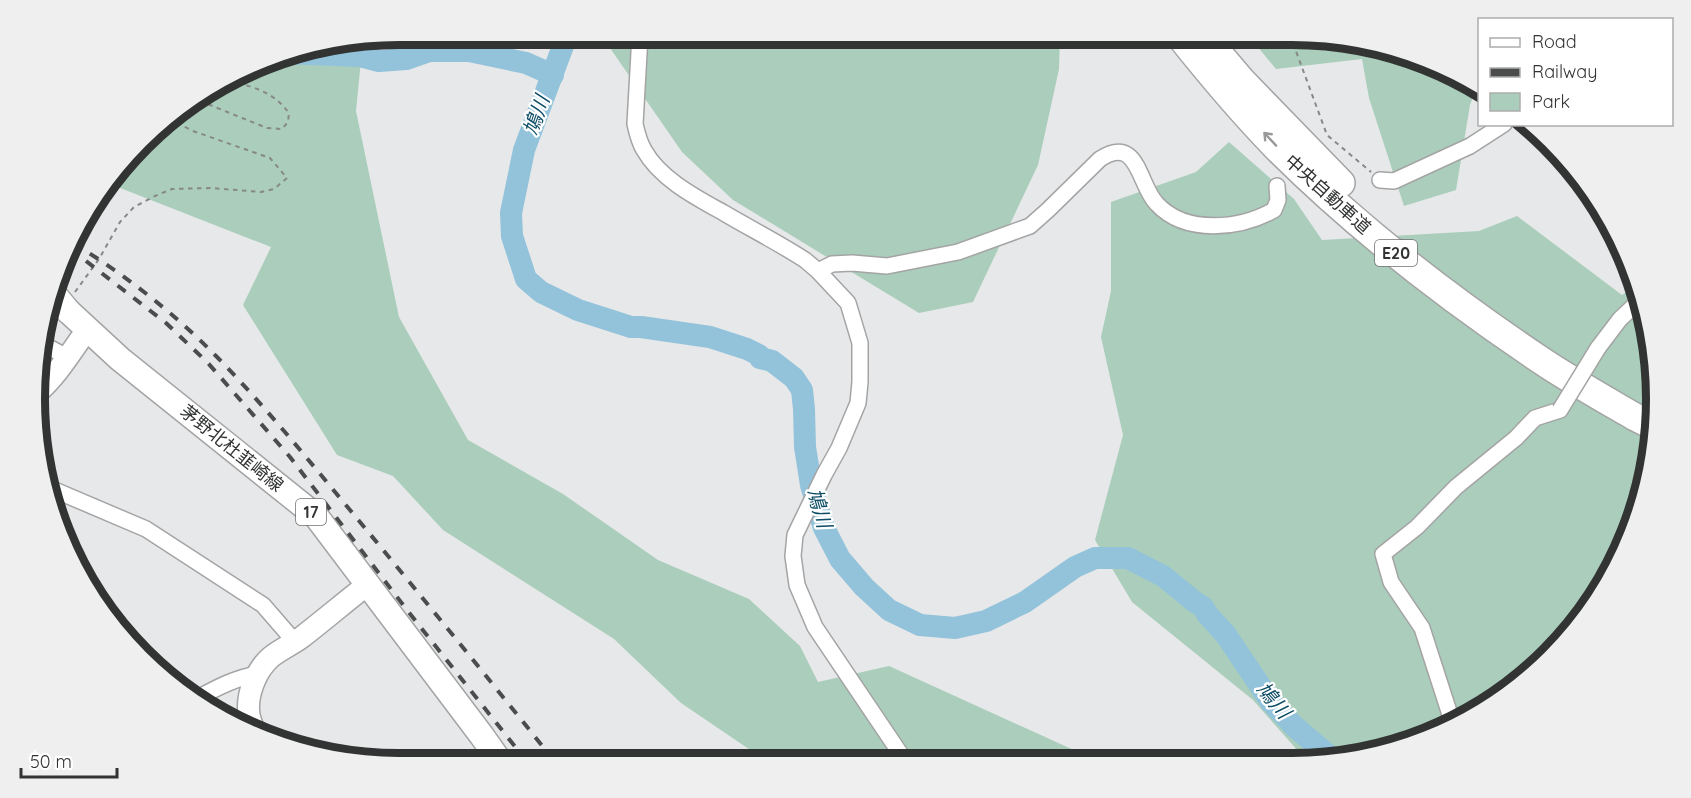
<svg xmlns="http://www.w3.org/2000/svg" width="1691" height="798" viewBox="0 0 1691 798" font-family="Quicksand,'Noto Sans JP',sans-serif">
	<rect width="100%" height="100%" fill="#e7e8e9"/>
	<g fill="#aacebb">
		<polygon points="601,35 1060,35 1059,69 1038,165 973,302 919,313 733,200 682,152"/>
		<polygon points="1248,35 1292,35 1431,62 1475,91 1470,105 1456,190 1404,206 1369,98 1362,59 1276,69"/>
		<polygon points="363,40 356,111 399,317 468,440 563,494 658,560 749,599 800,646 818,682 889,666 1098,761 768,762 681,703 614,639 443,530 393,476 337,455 243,305 271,247 110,184 159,125 282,54"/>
		<polygon points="1229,142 1294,199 1322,240 1479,231 1517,216 1622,295 1634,287 1656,399 1629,538 1581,621 1514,688 1432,736 1340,760 1306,760 1253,700 1132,602 1095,540 1123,435 1101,337 1111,291 1111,202 1196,172"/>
	</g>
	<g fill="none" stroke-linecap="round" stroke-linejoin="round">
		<g stroke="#93c3db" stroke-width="22">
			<polyline points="565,35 563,46 524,150 511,213 512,236 526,279 541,292 578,310 631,327 641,327 710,337 747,349 759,355 760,358 772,361 794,378 802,390 804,409 805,447 811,485 824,528 840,559 864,587 889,610 920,625 955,628 986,621 1025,602 1075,567 1095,558 1128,558 1163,576 1195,602 1203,607 1207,614 1226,635 1271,702 1295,727 1334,760"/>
			<polyline points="285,53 360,56 379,61 406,59 429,51 469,51 526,63 553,75"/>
		</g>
		<g stroke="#a4a4a5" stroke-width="18">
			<g id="minor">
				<path d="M640 35 635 124C637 133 639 142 644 150 660 179 697 198 724 213 751 229 779 243 805 260L818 271 848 303 860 343V382L858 403 839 448 824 475 795 535 793 556 797 585 815 627 906 762"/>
				<polyline points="1380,180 1394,181 1470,146 1504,124"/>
				<path d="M818 271 832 264 852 263 887 266 958 252 1030 226 1048 210 1100 159C1139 134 1138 185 1157 204 1186 235 1240 229 1274 210L1278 200 1277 186"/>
				<polyline points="41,343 67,357"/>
				<polyline points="1598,348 1620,319 1637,303"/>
				<polyline points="52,489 146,529 263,605 295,642"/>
				<path d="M198 698C216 688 237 677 258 674"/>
				<polyline points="1453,724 1422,628 1391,582 1383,554 1417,527 1456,487 1516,438 1535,418 1560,410"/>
			</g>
		</g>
		<g stroke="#a4a4a5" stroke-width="24">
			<g id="secondary">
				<path d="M39 391C59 373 72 350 87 330"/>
				<path d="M255 733C253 727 250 721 249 715 246 695 256 670 271 657 281 649 293 644 302 637 324 620 345 602 367 585"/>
			</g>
		</g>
		<g stroke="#a4a4a5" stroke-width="27">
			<polyline id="primary" points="68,311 120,359 316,516 482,736 501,763"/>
		</g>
		<g stroke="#a4a4a5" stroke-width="30">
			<g id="motorway">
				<path d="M1179 35C1210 74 1242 112 1277 148 1357 228 1448 298 1542 361 1572 381 1604 399 1635 417L1651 425"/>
				<polyline points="1203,35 1242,81 1341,183"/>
			</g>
		</g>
		<g stroke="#878888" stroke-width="2" stroke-dasharray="4.5 4.5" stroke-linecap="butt">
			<polyline points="1290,35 1327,135 1371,172"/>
			<path d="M200 101 267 128 282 129 288 122 289 113C274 93 257 88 234 82"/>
			<polyline points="75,292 99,259 120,222 134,207 155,196 172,189 211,188 261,192 274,189 287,178 270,158 193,131 169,119"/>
			<polyline points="46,331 54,321"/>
		</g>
		<use href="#minor" stroke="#fff" stroke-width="15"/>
		<use href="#secondary" stroke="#fff" stroke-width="21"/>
		<use href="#primary" stroke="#fff" stroke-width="24"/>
		<use href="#motorway" stroke="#fff" stroke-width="27"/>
		<g stroke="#4b4c4c" stroke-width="4" stroke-dasharray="10 10" stroke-linecap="butt">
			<path d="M73 243C124 274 174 313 216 356 263 404 306 457 350 510 419 593 488 678 556 763"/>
			<polyline points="86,261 166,323 208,363 290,457 407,610 528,763"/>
		</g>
		<g stroke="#a4a4a5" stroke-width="18" stroke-linecap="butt">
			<polyline id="minor-bridge" points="1560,410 1598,348"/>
		</g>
		<g stroke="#a4a4a5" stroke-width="27" stroke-linecap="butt">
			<polyline id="primary-bridge" points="54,294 68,311"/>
		</g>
		<use href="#minor-bridge" stroke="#fff" stroke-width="15"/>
		<use href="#primary-bridge" stroke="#fff" stroke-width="24"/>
	</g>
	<defs><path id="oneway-shaft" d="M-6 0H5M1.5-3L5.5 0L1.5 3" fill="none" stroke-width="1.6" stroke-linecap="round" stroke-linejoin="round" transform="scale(1.5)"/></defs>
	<use stroke="#989999" href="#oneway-shaft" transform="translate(1270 139) rotate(-133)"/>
	<g text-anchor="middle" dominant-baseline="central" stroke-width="4.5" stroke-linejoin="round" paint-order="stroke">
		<g fill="#fff" stroke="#707070" stroke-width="1.5">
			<rect x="1375" y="240" width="42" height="26" rx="4.5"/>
			<rect x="296" y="499" width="30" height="26" rx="4.5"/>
		</g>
		<g font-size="16" font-weight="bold" fill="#323333">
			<text x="1396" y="253">E20</text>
			<text x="311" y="512">17</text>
		</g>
		<g font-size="18" fill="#323333" stroke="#fff">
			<text transform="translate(1328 194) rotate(42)">中央自動車道</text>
			<text transform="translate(232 448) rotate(39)">茅野北杜韮崎線</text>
		</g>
		<g font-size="20" font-style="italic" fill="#0d4d65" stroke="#fff">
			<text transform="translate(536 115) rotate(-71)">鳩川</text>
			<text transform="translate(820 508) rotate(73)">鳩川</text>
			<text transform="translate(1274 700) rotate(49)">鳩川</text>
		</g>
	</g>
	<path d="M0 0H1691V798H0ZM399 45H1292A354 354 0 0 1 1646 399V399A354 354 0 0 1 1292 753H399A354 354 0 0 1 45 399V399A354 354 0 0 1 399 45Z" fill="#efefef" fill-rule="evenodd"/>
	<path fill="none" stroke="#323333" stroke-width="8" d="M399 45H1292A354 354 0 0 1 1646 399V399A354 354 0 0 1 1292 753H399A354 354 0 0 1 45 399V399A354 354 0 0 1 399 45Z"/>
	<rect x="1478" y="18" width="195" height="108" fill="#ffffff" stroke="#adadad" stroke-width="1.5"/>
	<rect x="1490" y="38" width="30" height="9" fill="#ffffff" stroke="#adadad" stroke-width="1.5"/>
	<text x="1532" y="48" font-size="18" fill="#323333">Road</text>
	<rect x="1490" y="68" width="30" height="9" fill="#4b4c4c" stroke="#adadad" stroke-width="1.5"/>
	<text x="1532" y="78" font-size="18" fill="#323333">Railway</text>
	<rect x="1490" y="93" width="30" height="18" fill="#aacebb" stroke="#adadad" stroke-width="1.5"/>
	<text x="1532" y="108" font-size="18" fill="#323333">Park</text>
	<path d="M21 768v9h96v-9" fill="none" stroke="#323333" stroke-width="3"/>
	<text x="30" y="768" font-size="18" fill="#323333" stroke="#ffffff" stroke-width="4.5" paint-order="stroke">50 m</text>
</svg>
